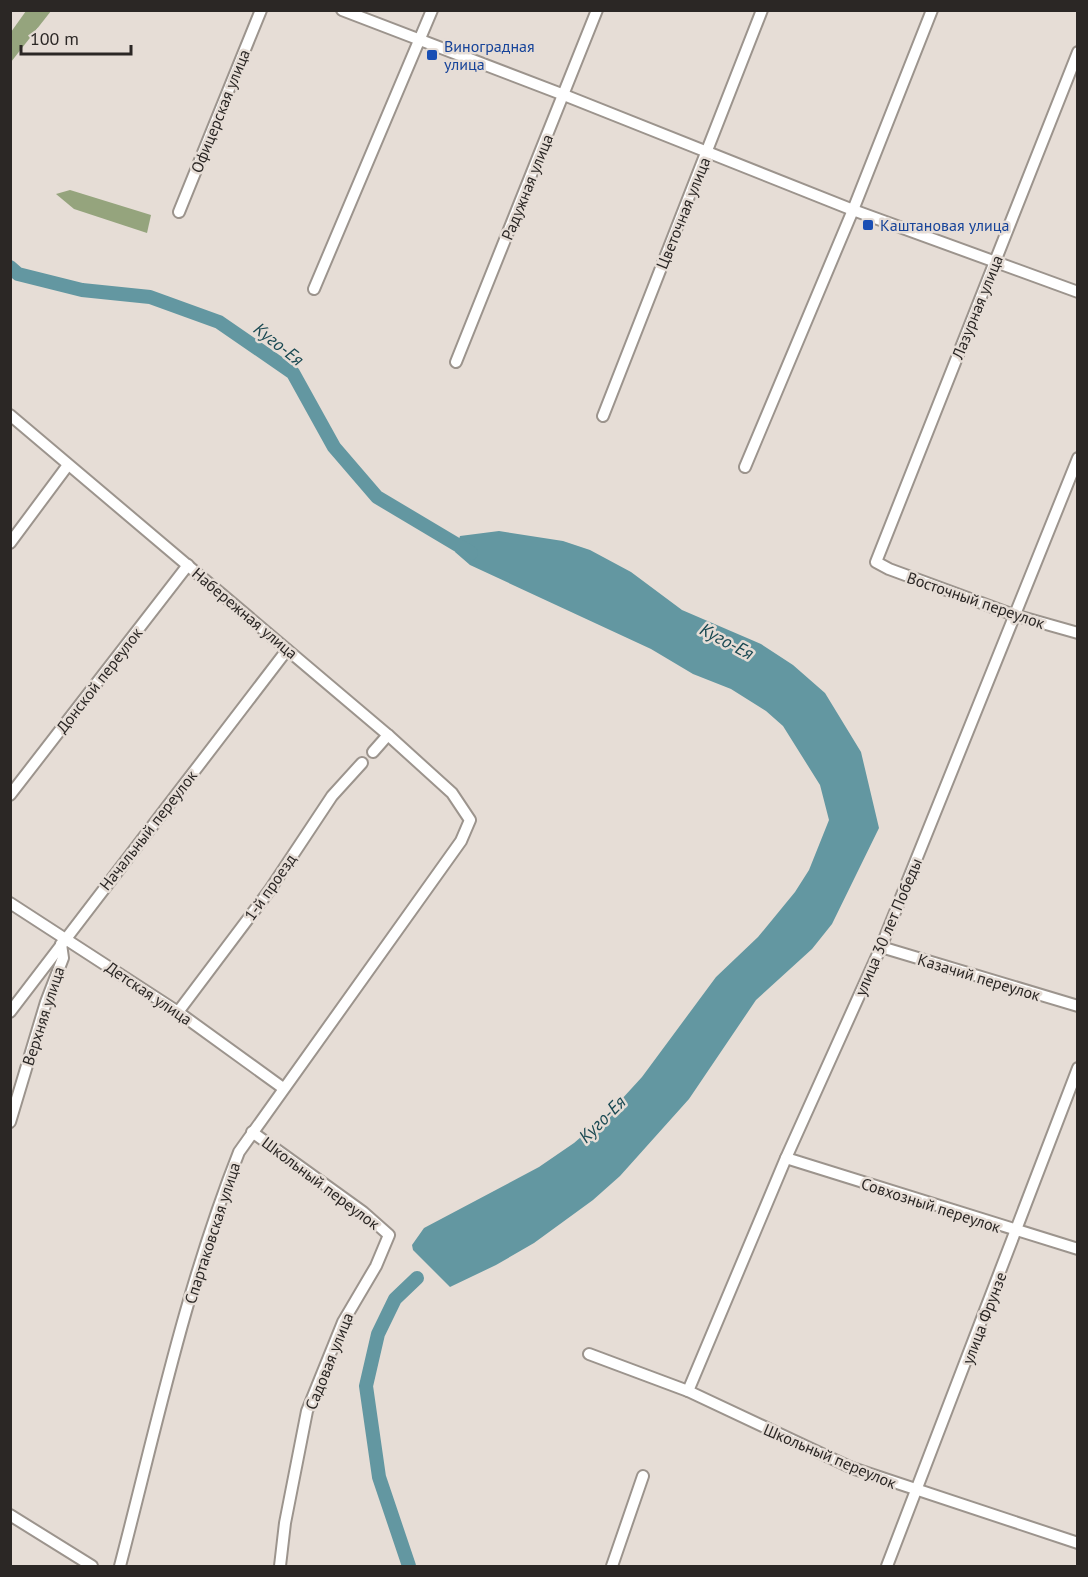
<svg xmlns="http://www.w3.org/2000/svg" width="1088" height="1577" viewBox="0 0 1088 1577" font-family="'PT Sans',sans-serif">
	<rect width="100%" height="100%" fill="#e6ddd6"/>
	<g fill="#95a47d">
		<polygon points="26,11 51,11 11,62 11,32"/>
		<polygon points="70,190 151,215 147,233 74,209 56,194"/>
	</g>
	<polygon fill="#6397a1" points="499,531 563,541 590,550 631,572 682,610 761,644 793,665 825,693 861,752 879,828 832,924 812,949 756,1000 689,1099 620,1176 593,1200 534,1243 496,1265 450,1287 413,1250 412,1245 424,1228 539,1167 574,1143 610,1112 642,1077 716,977 758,937 795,892 809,870 829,820 820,785 783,726 766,711 731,689 693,674 651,649 470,565 455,552 460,536"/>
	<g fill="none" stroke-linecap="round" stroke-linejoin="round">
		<g stroke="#6397a1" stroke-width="14">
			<polyline points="10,267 18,274 82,290 150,297 219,322 293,373 334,447 377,497 471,553"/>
			<polyline points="409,1566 379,1477 366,1386 378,1334 395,1299 417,1278"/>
		</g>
		<g stroke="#9c948d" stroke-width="14">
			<g id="minor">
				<polyline points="342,10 564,95 853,210 1078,292"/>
				<polyline points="1078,52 876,562 889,569 1014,615 1078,633"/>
				<polyline points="179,212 261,10"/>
				<polyline points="314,289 432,10"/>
				<polyline points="456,362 597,10"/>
				<path d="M10 415 388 735 452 793 470 820 461 841 239 1152C186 1286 156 1428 120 1566"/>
				<polyline points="603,416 762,10"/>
				<polyline points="745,467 853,210 932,10"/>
				<polyline points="10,543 68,465"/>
				<polyline points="373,752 388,735"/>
				<polyline points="10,795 188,565"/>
				<polyline points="10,903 178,1012 283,1088"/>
				<polyline points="881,947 1078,1006"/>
				<polyline points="10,1012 287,650"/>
				<polyline points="178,1012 269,891 332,796 362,763"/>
				<polyline points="10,1122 46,1002 63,958 61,944"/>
				<polyline points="252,1132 363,1212 389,1235 376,1266 343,1322 307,1411 285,1523 280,1566"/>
				<polyline points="786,1158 1078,1249"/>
				<polyline points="589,1354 688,1391 852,1468 1078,1543"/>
				<polyline points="688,1391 786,1158 881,947 1078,458"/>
				<polyline points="10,1515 92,1566"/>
				<polyline points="612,1566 643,1476"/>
				<polyline points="887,1566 1078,1068"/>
			</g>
		</g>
		<use href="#minor" stroke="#fff" stroke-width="10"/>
	</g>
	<g fill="#1a4fb4" stroke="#e6ddd6" stroke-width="2">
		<rect x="426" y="49" width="12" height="12" rx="3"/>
		<rect x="862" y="219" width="12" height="12" rx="3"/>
	</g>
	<g text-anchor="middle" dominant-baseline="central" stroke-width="5" stroke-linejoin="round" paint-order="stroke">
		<g font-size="16" fill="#164399" stroke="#e6ddd6" text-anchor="start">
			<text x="444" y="46">Виноградная<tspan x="444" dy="18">улица</tspan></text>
			<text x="880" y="225">Каштановая улица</text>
		</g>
		<g font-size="16" fill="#2b2725" stroke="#e6ddd6">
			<text transform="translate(220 111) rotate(-68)">Офицерская улица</text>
			<text transform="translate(527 187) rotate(-68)">Радужная улица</text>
			<text transform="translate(683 213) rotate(-68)">Цветочная улица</text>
			<text transform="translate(977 307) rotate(-68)">Лазурная улица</text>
			<text transform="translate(976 600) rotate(19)">Восточный переулок</text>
			<text transform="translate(245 613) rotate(40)">Набережная улица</text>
			<text transform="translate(99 680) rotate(-52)">Донской переулок</text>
			<text transform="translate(148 830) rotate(-52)">Начальный переулок</text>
			<text transform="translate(270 887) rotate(-55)">1-й проезд</text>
			<text transform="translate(888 927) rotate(-67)">улица 30 лет Победы</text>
			<text transform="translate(979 977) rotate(17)">Казачий переулок</text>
			<text transform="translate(149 993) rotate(34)">Детская улица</text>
			<text transform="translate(43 1016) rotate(-72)">Верхняя улица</text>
			<text transform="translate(321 1183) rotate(37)">Школьный переулок</text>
			<text transform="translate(931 1205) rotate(18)">Совхозный переулок</text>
			<text transform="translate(212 1233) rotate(-72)">Спартаковская улица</text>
			<text transform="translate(984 1318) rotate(-69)">улица Фрунзе</text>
			<text transform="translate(329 1361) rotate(-68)">Садовая улица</text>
			<text transform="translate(830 1456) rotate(23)">Школьный переулок</text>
		</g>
		<g font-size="18" font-style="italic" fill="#1a4952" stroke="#e6ddd6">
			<text transform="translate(279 344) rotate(38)">Куго-Ея</text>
			<text transform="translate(727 641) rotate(28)">Куго-Ея</text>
			<text transform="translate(602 1119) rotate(-45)">Куго-Ея</text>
		</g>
	</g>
	<rect width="1088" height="1577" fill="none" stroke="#2b2725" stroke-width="24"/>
	<path d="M21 45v9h110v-9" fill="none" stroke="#2b2725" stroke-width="3"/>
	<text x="30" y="45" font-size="18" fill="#2b2725" stroke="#e6ddd6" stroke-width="4.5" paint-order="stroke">100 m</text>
</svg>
